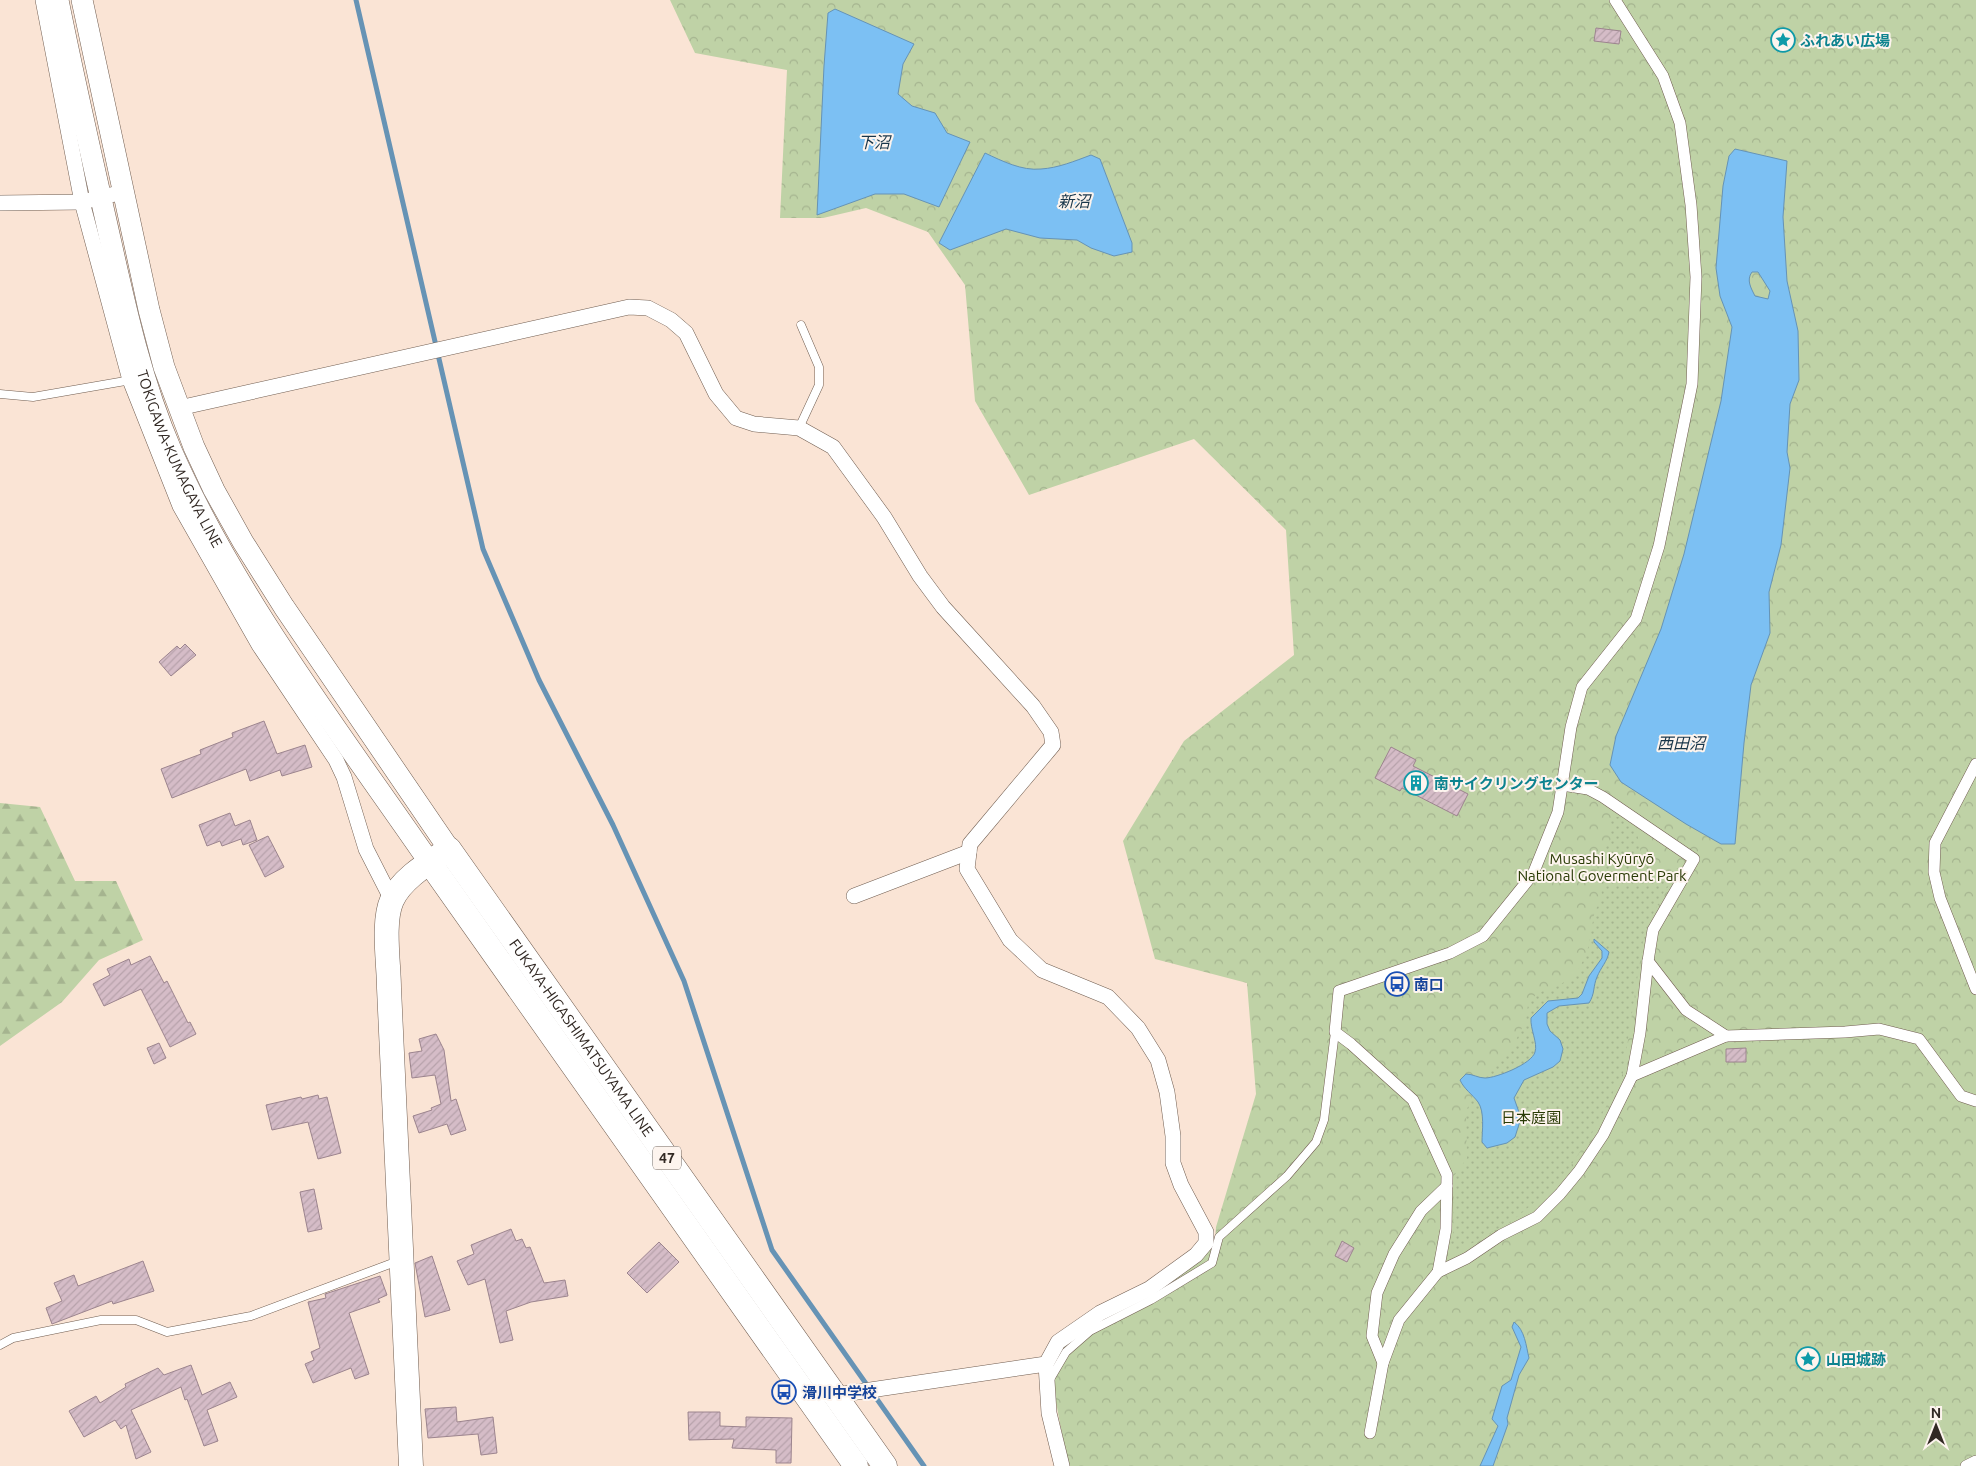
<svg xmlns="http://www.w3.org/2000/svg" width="1976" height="1466" viewBox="0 0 1976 1466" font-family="Ubuntu,'Noto Sans JP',sans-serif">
	<defs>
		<pattern id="forest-firs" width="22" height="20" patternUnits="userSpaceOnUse" patternTransform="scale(1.25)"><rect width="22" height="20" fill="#bfd2a6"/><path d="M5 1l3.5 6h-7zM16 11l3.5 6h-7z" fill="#a5b48f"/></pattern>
		<pattern id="park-crowns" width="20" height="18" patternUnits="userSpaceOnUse" patternTransform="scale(1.25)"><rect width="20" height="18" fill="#bfd2a6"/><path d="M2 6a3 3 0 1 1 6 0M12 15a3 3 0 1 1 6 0" fill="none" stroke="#a5b48f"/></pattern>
		<pattern id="garden-dots" width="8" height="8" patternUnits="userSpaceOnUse" patternTransform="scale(1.25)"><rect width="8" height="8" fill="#bfd2a6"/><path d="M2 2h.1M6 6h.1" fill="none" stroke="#a5b48f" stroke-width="1.8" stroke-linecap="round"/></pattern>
		<pattern id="building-hatch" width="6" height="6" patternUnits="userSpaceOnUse" patternTransform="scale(1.25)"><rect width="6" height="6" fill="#d5bcc7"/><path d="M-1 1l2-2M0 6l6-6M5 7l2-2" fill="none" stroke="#b7a2ab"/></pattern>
	</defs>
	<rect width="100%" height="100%" fill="#fae4d5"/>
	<polygon fill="url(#forest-firs)" points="0,803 40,807 75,881 116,881 143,940 99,960 62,1002 0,1046"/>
	<polygon fill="url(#park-crowns)" points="670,0 1976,0 1976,1466 1068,1466 1056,1402 1053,1367 1065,1344 1091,1324 1205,1256 1215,1243 1216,1227 1256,1094 1247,983 1155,959 1123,841 1184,741 1294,655 1286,530 1194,439 1029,495 975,401 965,285 928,232 866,208 823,218 780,218 787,70 695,53"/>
	<path fill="url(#garden-dots)" d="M1615 817H1626L1637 826C1638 847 1641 863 1660 874L1678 868V878L1665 890 1651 918 1643 941 1623 1073 1594 1130 1560 1182 1513 1220 1469 1245 1460 1249 1453 1250 1449 1247 1453 1236 1454 1176 1467 1158 1466 1112 1470 1101 1490 1068 1513 1046 1526 1020 1528 1004 1537 993 1558 986 1576 974 1587 953 1595 910 1602 900 1601 882 1598 872 1597 863 1611 839 1610 822Z"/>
	<g fill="#7cc0f3" stroke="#6693b5" fill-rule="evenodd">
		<polygon points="835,9 914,44 903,64 898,94 912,106 935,113 947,133 970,142 939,207 904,194 875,194 817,215 824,66 828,13"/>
		<path d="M1735 149 1787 161 1783 217 1787 281 1798 331 1799 380 1790 404 1787 452 1790 468 1781 545 1769 592 1770 633 1751 685 1744 743 1735 844H1721L1686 824 1621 782 1610 765 1616 736 1661 629 1684 554 1721 401 1732 327 1720 296 1716 268 1723 186 1729 156ZM1752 272H1758L1770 291 1768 299 1755 296C1751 288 1746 280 1752 272Z"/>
		<path d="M985 153C1002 161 1022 171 1041 169 1058 168 1075 161 1091 155L1100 159 1132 243V252L1114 256 1091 248 1077 240 1040 238 1006 229 950 250 939 243Z"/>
		<path d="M1594 939 1609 952C1607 962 1601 967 1597 977 1593 986 1595 994 1589 1003L1559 1006 1547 1013V1024L1550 1031 1560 1040 1563 1049 1560 1061 1553 1067 1524 1080 1514 1098 1521 1118 1515 1137 1507 1143 1487 1148 1482 1142C1482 1131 1485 1112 1478 1102 1472 1094 1464 1089 1460 1080L1466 1074C1473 1074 1478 1078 1485 1078 1496 1078 1532 1064 1535 1052 1538 1043 1530 1029 1531 1018L1548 1001 1578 998 1582 994 1589 976 1602 958V951L1594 942Z"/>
		<path d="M1514 1322C1525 1330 1526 1346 1529 1358L1519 1375 1507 1418 1508 1424 1493 1466H1480L1498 1426 1492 1419 1502 1386 1511 1380 1521 1347 1512 1327Z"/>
	</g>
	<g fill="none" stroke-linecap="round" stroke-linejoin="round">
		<polyline stroke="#6693b5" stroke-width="5" points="356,0 483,549 539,680 613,825 684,981 772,1250 924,1466"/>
	</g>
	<g fill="url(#building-hatch)" stroke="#9c848e">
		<polygon points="1596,28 1621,31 1619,44 1594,41"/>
		<polygon points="185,644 196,655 171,676 159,662 177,646 180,649"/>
		<polygon points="264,721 277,754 305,745 312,767 282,776 280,770 250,781 246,769 172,798 161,769 201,754 200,750 233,737 232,733"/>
		<polygon points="1391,747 1416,760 1413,766 1468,794 1457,816 1402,788 1400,791 1375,778"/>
		<polygon points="230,813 235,826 250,820 257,840 243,845 241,839 222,846 220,841 207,846 199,825"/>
		<polygon points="268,836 284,867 265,877 249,845"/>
		<polygon points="150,956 164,983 167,981 188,1023 190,1022 196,1034 170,1047 141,989 104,1006 93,984 110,975 107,969 129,959 131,965"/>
		<polygon points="436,1034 444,1050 451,1101 456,1099 466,1130 451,1135 447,1124 419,1133 413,1116 432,1110 431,1108 441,1104 435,1075 412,1078 409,1053 422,1051 419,1039"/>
		<polygon points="159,1043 166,1058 154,1064 147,1048"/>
		<polygon points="1746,1048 1746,1062 1726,1062 1726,1049"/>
		<polygon points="318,1095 319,1099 327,1097 341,1153 318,1159 308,1122 272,1130 266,1105 301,1097 302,1099"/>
		<polygon points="314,1189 322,1229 308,1232 300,1192"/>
		<polygon points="511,1229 516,1241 522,1239 526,1248 530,1247 544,1283 565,1280 568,1296 531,1302 506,1311 513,1340 500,1343 485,1279 468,1285 457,1261 474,1254 471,1245"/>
		<polygon points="1342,1241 1354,1248 1347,1262 1335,1256"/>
		<polygon points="659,1242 679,1262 647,1293 627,1273"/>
		<polygon points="432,1256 450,1310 425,1317 415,1263"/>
		<polygon points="143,1261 154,1291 113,1304 112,1301 52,1324 46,1308 62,1301 54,1283 74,1275 78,1286"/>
		<polygon points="380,1276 387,1295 378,1299 380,1302 349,1313 369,1374 355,1379 351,1368 313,1383 305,1364 314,1360 311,1352 320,1348 308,1302 326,1298 325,1294"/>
		<polygon points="191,1365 202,1395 230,1382 237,1397 207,1410 218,1441 204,1446 187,1399 185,1400 181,1387 131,1410 151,1452 136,1459 126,1425 121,1429 115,1420 84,1437 69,1411 96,1396 100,1403 126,1387 125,1384 158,1368 164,1375"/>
		<polygon points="456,1407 457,1422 493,1417 497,1453 481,1455 478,1434 428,1438 425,1409"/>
		<polygon points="688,1412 720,1412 720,1426 746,1427 746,1417 792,1418 791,1463 776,1463 776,1450 732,1448 734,1439 689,1440"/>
	</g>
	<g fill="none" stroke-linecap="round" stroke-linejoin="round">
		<g stroke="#705d50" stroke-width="9">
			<g id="service">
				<polyline points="0,394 33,397 131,380"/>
				<polyline points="799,428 819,385 819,367 801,325"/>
				<polyline points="0,1345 13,1338 101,1320 136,1320 167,1332 251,1316 398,1261"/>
				<polyline points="1049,1381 1066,1352 1090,1331 1151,1300 1212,1263 1219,1237 1287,1176 1316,1142 1324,1120 1335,1032"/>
			</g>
		</g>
		<g stroke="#705d50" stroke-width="12">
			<g id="pedestrian">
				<polyline points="1976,764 1935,843 1934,872 1940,898 1976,989"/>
				<polyline points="1648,961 1686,1010 1726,1036"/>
				<polyline points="1632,1076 1726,1036 1845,1032 1879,1029 1919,1039 1961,1096 1976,1101"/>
				<polyline points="1438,1272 1467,1258 1501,1235 1537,1217 1560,1194 1579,1171 1603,1135 1632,1076 1640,1033 1648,961 1653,930 1694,859 1603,797 1588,789 1562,785"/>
				<polyline points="1383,1363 1372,1336 1377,1293 1394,1254 1421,1211 1447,1186"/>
				<polyline points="1370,1433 1383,1363 1399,1320 1438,1272 1446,1229 1447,1175 1413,1100 1351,1044 1335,1032 1339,991 1450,953 1483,936 1533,874 1558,812 1571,727 1582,687 1636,619 1659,546 1692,384 1696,277 1691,205 1680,123 1663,76 1615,0"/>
				<polyline points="1966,1466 1976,1461"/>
			</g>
		</g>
		<g stroke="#705d50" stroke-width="16">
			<g id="minor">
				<polyline points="43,0 82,202 130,380 180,506 259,645 336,760 344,777 366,849 392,900"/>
				<polyline points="0,203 82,202 123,192"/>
				<polyline points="179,408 629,307 648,308 671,320 686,333 716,394 736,418 754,424 799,428 833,447 884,517 920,576 943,607 1033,706 1051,732 1053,745 970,844 967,869 1010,940 1042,970 1108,997 1138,1028 1158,1060 1167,1092 1173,1136 1173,1163 1181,1185 1206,1232 1206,1243 1196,1255 1149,1289 1100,1313 1058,1342 1046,1364 1049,1413 1062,1466"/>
				<polyline points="854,896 969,852"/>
				<polyline points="830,1396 1046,1364"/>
			</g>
		</g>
		<g stroke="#705d50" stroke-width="22">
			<g id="secondary">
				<path id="s1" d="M58 0C73 75 90 150 107 225 124 301 140 378 171 450 235 596 339 731 430 863"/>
				<polyline points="82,0 149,310 164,367 194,447 214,490 243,542 284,607 449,849"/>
			</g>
		</g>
		<g stroke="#705d50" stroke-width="25">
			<g id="primary">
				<polyline points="430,863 856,1466"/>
				<path id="s2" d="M411 1466 389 988C389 964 382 922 392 900 402 878 430 862 449 849L885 1466"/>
			</g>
		</g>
		<use href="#service" stroke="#fff" stroke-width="8"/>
		<use href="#pedestrian" stroke="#fff" stroke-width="11"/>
		<use href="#minor" stroke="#fff" stroke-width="15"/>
		<use href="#secondary" stroke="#fff" stroke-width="21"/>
		<use href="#primary" stroke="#fff" stroke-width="24"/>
	</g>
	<defs>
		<g id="sight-ring" transform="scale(1.25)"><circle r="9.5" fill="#fdf4ee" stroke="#0f9aa8" stroke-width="1.5"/><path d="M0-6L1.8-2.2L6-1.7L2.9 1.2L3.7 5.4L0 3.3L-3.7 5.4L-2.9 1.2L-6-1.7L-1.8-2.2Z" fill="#0f9aa8"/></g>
		<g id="building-ring" transform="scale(1.25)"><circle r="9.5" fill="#fdf4ee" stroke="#0f9aa8" stroke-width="1.5"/><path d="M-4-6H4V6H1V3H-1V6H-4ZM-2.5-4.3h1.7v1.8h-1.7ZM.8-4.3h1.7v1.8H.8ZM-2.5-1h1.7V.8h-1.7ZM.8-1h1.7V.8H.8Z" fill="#0f9aa8"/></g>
		<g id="bus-ring" transform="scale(1.25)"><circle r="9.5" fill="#fdf4ee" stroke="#1a4fb4" stroke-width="1.5"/><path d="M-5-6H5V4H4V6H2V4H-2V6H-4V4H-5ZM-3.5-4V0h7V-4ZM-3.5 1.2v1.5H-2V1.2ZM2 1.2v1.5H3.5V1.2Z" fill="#1a4fb4"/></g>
	</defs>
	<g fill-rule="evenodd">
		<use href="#sight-ring" x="1783" y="40"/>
		<use href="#building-ring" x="1416" y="783"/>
		<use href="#bus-ring" x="1397" y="984"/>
		<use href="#sight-ring" x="1808" y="1359"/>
		<use href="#bus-ring" x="784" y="1392"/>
	</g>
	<g text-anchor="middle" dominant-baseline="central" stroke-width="4" stroke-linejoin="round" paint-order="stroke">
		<rect fill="#fdf4ee" stroke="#6f6661" stroke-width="1" x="653" y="1146.5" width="28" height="23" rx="4"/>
		<g font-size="14" font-weight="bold" fill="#322924">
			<text x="667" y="1158">47</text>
		</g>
		<g font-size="15" font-weight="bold" fill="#0d838f" stroke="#fdf4ee" text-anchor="start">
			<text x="1800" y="40">ふれあい広場</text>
			<text x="1434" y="783">南サイクリングセンター</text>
			<text x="1826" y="1359">山田城跡</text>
		</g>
		<g font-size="15" fill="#322924" stroke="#fdf4ee">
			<text stroke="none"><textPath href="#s1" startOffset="476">TOKIGAWA-KUMAGAYA LINE</textPath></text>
			<text stroke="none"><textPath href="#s2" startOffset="875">FUKAYA-HIGASHIMATSUYAMA LINE</textPath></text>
		</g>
		<g font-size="15" fill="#2a3b06" stroke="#fdf4ee">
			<text x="1602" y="858">Musashi Kyūryō<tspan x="1602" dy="17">National Goverment Park</tspan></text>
			<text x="1531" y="1117">日本庭園</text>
		</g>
		<g font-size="15" font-weight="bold" fill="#164399" stroke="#fdf4ee" text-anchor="start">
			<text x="1414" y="984">南口</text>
			<text x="802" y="1392">滑川中学校</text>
		</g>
		<g font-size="16" font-style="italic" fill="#17354a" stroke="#fdf4ee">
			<text x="874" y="142">下沼</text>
			<text x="1074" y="201">新沼</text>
			<text x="1681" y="743">西田沼</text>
		</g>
	</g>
	<g transform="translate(1936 1426)" stroke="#fdf4ee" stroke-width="4" paint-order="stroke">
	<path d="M0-4L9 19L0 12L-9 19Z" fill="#322924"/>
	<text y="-8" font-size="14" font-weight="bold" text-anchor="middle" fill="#322924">N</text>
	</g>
</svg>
